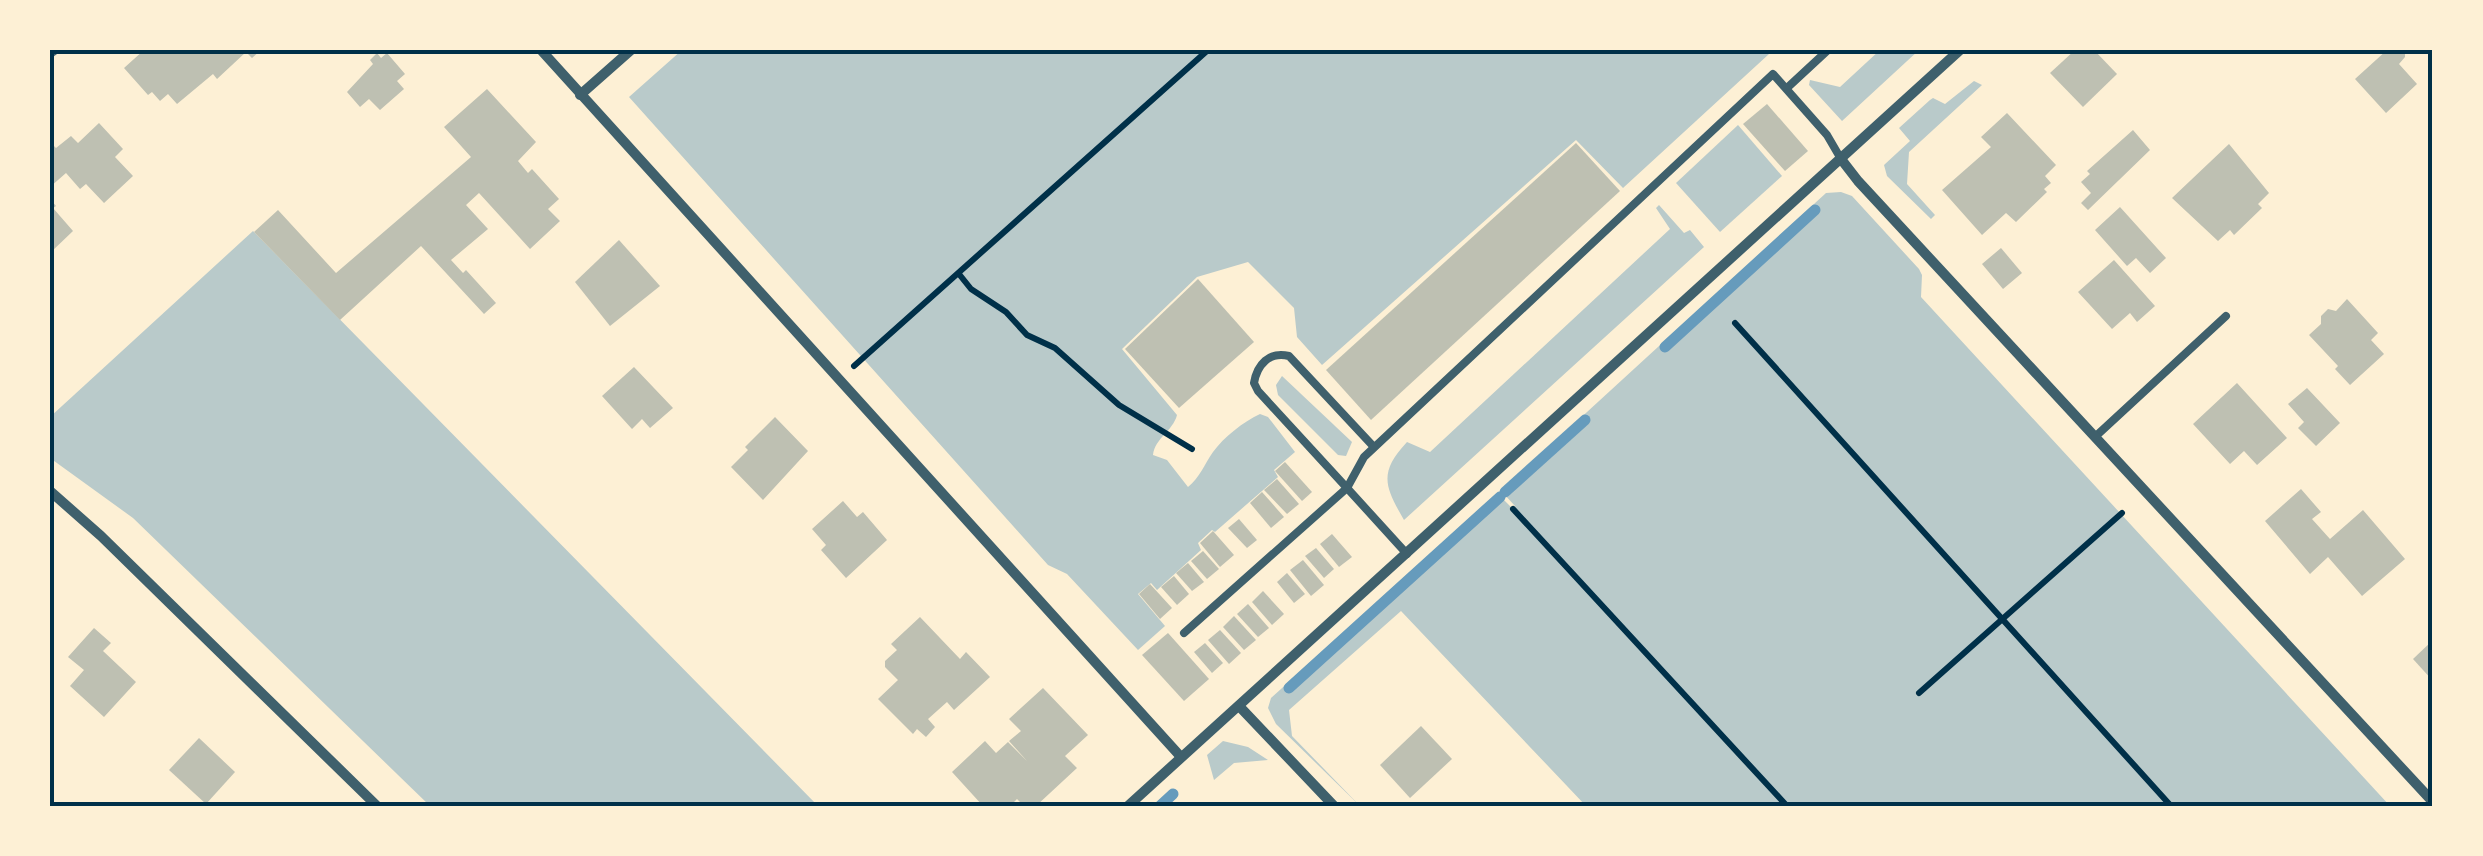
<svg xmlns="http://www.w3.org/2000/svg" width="2483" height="856" viewBox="0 0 2483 856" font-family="Commissioner,sans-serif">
	<rect width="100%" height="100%" fill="#fdf0d5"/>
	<g fill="#b9caca">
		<path d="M682 50H1764L1769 54 1623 188 1576 140 1322 365 1297 337 1294 308 1248 262 1197 277 1122 349 1177 415C1173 431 1155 438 1153 455L1167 460 1188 487C1200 477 1204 465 1213 452 1224 437 1243 422 1260 414L1268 417 1295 452 1274 470 1278 477 1215 532 1212 530 1198 543 1201 550 1157 590 1151 583 1138 594 1165 626 1138 650 1067 574 1048 565 629 97Z"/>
		<polygon points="1880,50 1919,50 1842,121 1809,85 1810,80 1840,87"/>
		<polygon points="1974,81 1982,85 1909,152 1907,184 1935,215 1931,219 1887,176 1884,165 1910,141 1899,128 1930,100 1933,98 1945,104"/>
		<polygon points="1738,125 1782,176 1720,232 1676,183"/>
		<polygon points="1841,192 1852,196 1919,269 1922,275 1921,297 2390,806 1586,806 1401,611 1289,710 1292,736 1360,806 1276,724 1268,708 1271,698 1495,496 1500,496 1513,509 1515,506 1503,493 1504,488 1826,193"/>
		<path d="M1659 205 1684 233 1690 230 1704 247 1404 520C1385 487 1378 473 1407 442L1430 452 1670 229 1656 208Z"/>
		<polygon points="253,231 818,806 430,806 133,518 50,458 50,417"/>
		<polygon points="1282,376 1352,442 1346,456 1338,455 1278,395 1276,385"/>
		<polygon points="1223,741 1248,747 1268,760 1234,763 1214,780 1207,755"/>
	</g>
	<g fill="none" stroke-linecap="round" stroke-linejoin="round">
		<g stroke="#669bbc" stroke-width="11">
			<polyline points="1665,347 1815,210"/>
			<polyline points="1505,492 1585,420"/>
			<polyline points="1289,688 1500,497"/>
			<polyline points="1160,806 1173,794"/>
		</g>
	</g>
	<g fill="#bec0b2">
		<polygon points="144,50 261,50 252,58 246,52 217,79 213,74 177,104 168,94 160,101 152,92 148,95 124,68"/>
		<polygon points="2075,50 2094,50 2117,74 2083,107 2050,73"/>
		<polygon points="2387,50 2405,50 2405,57 2399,64 2417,84 2386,113 2355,79"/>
		<polygon points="377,53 381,58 387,53 405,74 397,81 404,89 380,110 369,99 360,107 347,92 373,64 370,60"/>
		<polygon points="487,89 536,142 518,161 528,173 532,169 559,199 548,209 560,221 530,249 479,193 466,205 488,229 451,260 463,273 466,270 496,303 484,314 421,246 340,320 254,232 278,210 336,273 471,157 444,127"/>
		<polygon points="1767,104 1808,151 1785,171 1743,124"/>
		<polygon points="2007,113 2056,165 2045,176 2051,183 2044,189 2047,192 2016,222 2006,213 1982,235 1942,190 1991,147 1981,137"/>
		<polygon points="99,123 123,149 115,157 133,176 104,203 86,184 80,189 66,173 50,187 50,142 56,148 71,136 78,143"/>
		<polygon points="2133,130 2150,150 2088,210 2081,203 2091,193 2081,182 2090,174 2087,171"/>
		<polygon points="1576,143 1620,191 1371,420 1326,370"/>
		<polygon points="2229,144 2269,193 2258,204 2262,208 2234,235 2230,230 2218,241 2172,198"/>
		<polygon points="50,199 56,206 53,208 73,231 50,253"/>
		<polygon points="2120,207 2166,258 2150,273 2136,258 2127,266 2095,230"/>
		<polygon points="619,240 660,286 610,326 575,282"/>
		<polygon points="2001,248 2022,273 2003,289 1982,264"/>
		<polygon points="2114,260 2155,306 2137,322 2130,313 2112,329 2078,292"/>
		<polygon points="1198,279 1254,342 1179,408 1125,349"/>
		<polygon points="2347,299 2378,333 2371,340 2384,354 2350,385 2335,369 2338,366 2309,335 2321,324 2321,316 2328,309 2336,311"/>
		<polygon points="634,367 673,408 650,428 642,419 632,429 602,396"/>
		<polygon points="2237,383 2287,438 2257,465 2244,451 2230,464 2193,424"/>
		<polygon points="2307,388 2340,423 2316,446 2298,428 2304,422 2288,404"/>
		<polygon points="775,417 808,451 763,500 731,467 748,450 745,447"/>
		<polygon points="1285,462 1312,492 1302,501 1275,471"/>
		<polygon points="1277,479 1299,504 1287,514 1264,490"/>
		<polygon points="2301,489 2321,512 2312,519 2330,539 2363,510 2405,559 2362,596 2328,557 2310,574 2265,521"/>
		<polygon points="1262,492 1284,517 1271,528 1250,503"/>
		<polygon points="843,501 857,517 863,512 887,540 846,578 821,550 826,545 812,529"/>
		<polygon points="1239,519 1257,540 1247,548 1228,528"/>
		<polygon points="1213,531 1234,555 1220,567 1200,543"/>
		<polygon points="1332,534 1352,557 1339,567 1320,544"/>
		<polygon points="1316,548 1334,569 1324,578 1305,556"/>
		<polygon points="1203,551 1219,569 1207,579 1191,561"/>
		<polygon points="1303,560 1324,585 1311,596 1290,570"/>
		<polygon points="1188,563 1204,582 1192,591 1176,573"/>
		<polygon points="1287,573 1305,594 1294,603 1277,582"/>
		<polygon points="1174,576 1189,594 1177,605 1161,587"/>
		<polygon points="1150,584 1172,608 1160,619 1139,594"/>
		<polygon points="1263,591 1284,614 1272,625 1252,602"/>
		<polygon points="1248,604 1269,628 1258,637 1237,614"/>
		<polygon points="1234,616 1256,640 1244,650 1223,627"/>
		<polygon points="920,617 960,659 966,652 990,677 954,710 947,702 928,719 935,727 926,737 917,729 913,734 878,699 898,680 885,667 885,661 897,650 891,644"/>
		<polygon points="94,628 111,643 103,651 136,682 104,717 70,686 84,670 68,657"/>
		<polygon points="1220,630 1241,653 1229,664 1208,640"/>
		<polygon points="1168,633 1209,679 1184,701 1142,655"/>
		<polygon points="2433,640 2433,681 2413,659"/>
		<polygon points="1205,643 1223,663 1212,673 1194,652"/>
		<polygon points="1043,688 1088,735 1065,756 1077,768 1036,806 1024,806 1017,799 1010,806 983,806 952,772 985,741 996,753 1008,742 1027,761 1009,741 1021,731 1009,719"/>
		<polygon points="1421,726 1452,759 1410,798 1380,765"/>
		<polygon points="199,738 235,772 206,804 169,770"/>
	</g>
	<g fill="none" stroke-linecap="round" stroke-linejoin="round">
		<g stroke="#003049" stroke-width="6">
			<polyline points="959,274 971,289 1006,312 1027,335 1055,348 1119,405 1192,449"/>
			<polyline points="1735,323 2171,806"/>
			<polyline points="854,366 1208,50"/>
			<polyline points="1513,509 1787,806"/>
			<polyline points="1919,693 2122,513"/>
		</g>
		<g stroke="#3f606c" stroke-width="8">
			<polyline points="1787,88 1828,50"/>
			<polyline points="2096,436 2226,316"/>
			<polyline points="1407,554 1347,488 1364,457 1773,74 1827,135 1841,159"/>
			<path d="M1184 633 1347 488 1258 391 1254 383C1257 365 1269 351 1289 356L1373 446"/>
		</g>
		<g stroke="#3f606c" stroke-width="10">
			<polyline points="541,50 1181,757"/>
			<polyline points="50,53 54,50"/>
			<polyline points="580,95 631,50"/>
			<polyline points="1841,159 1858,181 2433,802"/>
			<polyline points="50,491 101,536 377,806"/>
			<polyline points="1239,706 1334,806"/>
			<polyline points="1128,806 1960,50"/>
		</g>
	</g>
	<rect width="2483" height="856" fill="none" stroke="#fdf0d5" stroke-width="105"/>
	<rect x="52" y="52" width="2378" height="752" fill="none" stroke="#003049" stroke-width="4"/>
</svg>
